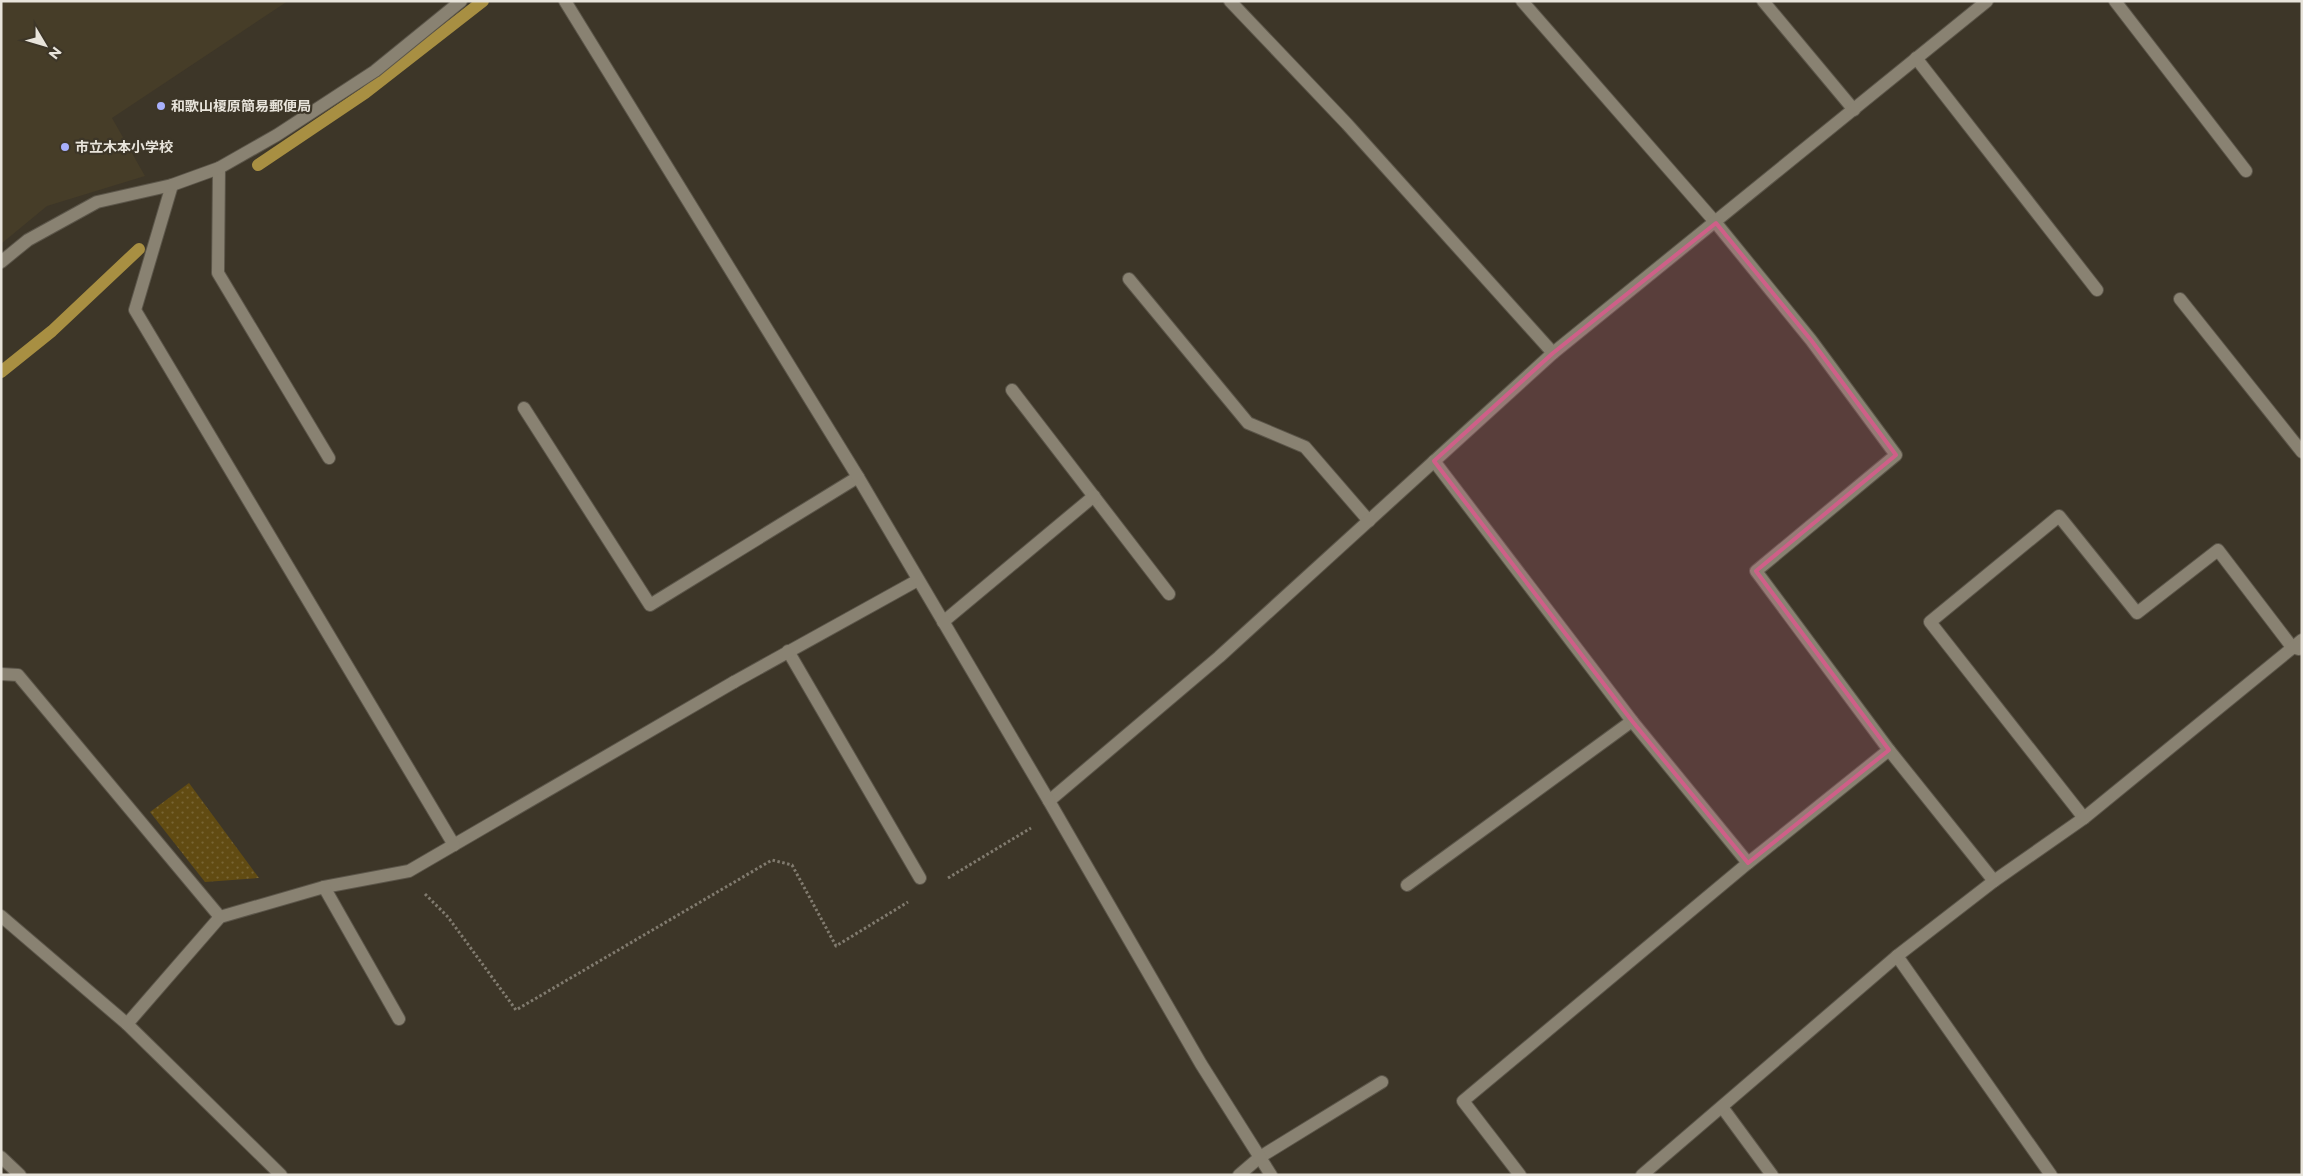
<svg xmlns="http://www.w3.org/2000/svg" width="2303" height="1176" viewBox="0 0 2303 1176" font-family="Montserrat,'Noto Sans JP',sans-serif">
	<defs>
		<pattern id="park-dots" width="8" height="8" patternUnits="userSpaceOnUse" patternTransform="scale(1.25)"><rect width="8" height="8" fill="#614b12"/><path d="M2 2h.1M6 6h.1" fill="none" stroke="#786534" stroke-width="1.8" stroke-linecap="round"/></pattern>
	</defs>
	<rect width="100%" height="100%" fill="#3d3628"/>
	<polygon fill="#463d28" points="1,1 288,1 112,118 145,176 47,206 1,244"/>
	<polygon fill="url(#park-dots)" points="189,783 259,878 205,882 150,812"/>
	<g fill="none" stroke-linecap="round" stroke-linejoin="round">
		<g stroke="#a88f42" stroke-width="12">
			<polyline points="258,165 365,93 483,1"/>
			<polyline points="1,372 52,331 139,249"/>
		</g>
		<g stroke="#5b5549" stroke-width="14">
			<polyline id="service" points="324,887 409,871 734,682"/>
		</g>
		<g stroke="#5b5549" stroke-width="14">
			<g id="minor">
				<polyline points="1230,1 1347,124 1553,353"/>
				<polyline points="1522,1 1716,223 1811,340 1896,455 1756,571 1889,750"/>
				<polyline points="1763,1 1854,110"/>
				<polyline points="2115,1 2246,171"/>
				<polyline points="1916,58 2097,290"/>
				<polyline points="219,168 218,273 329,458"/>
				<polyline points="172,185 135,310 454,845"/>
				<polyline points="1,262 28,240 97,202 172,185 219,168 277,135 375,71 461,1"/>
				<polyline points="1129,279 1248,423 1305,447 1369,521"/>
				<polyline points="2180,299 2302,452"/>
				<polyline points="1012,390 1169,594"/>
				<polyline points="524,408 650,605 858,477"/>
				<polyline points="943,622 1094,496"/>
				<polyline points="788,651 920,878"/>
				<polyline points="1,674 18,675 220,917"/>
				<polyline points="734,682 918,580"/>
				<polyline points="2084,818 1930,622 2059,516 2137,613 2218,550 2292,647 2299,649"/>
				<polyline points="1748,863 1889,750 1994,881"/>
				<polyline points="1407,885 1632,721 1434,461"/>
				<polyline points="1,916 127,1024 281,1175"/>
				<polyline points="1897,956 2051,1175"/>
				<polyline points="127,1024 220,917 324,887 399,1019"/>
				<polyline points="1722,1107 1772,1175"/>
				<polyline points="1,1157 20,1175"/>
				<polyline points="1239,1175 1260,1157 1382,1082"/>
				<polyline points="1271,1175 1201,1064 1049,801 1219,657 1553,353 1987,1"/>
				<polyline points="1520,1175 1463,1101 1748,863 1632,721"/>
				<polyline points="1642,1175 1897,956 1994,881 2084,818 2302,640"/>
			</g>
		</g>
		<g stroke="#5b5549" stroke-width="14">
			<polyline id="tertiary" points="565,1 858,477 1049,801"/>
		</g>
		<g stroke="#817b6f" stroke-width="3" stroke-dasharray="2.5 2.5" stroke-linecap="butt">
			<polyline points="948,878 1031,828"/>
			<polyline points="425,894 448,917 516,1010 772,860 792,865 836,946 908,902"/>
		</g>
		<use href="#service" stroke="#898272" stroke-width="12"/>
		<use href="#minor" stroke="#898272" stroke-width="12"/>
		<use href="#tertiary" stroke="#898272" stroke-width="12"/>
	</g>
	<path fill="#cf5f88" fill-opacity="0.2" stroke="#cf5f88" stroke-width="4" stroke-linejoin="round" d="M1716 223 1811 340 1896 455 1756 571 1889 750 1748 863 1632 721 1434 461 1553 353Z"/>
	<g fill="#a8b0fc" stroke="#3d3628" stroke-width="2">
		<circle cx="161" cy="106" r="5"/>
		<circle cx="65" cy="147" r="5"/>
	</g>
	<g text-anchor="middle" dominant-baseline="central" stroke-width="4.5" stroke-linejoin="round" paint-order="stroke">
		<g font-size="14" font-weight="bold" fill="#e8e4db" stroke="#3d3628" text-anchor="start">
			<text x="171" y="106">和歌山榎原簡易郵便局</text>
			<text x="75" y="147">市立木本小学校</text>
		</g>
	</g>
	<rect width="2303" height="1176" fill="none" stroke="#e8e4db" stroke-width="5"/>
	<g transform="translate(45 45) rotate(128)" stroke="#3d3628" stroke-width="4" paint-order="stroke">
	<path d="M0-4L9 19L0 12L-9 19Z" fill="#e8e4db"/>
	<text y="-8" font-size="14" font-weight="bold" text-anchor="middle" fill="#e8e4db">N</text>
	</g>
</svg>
